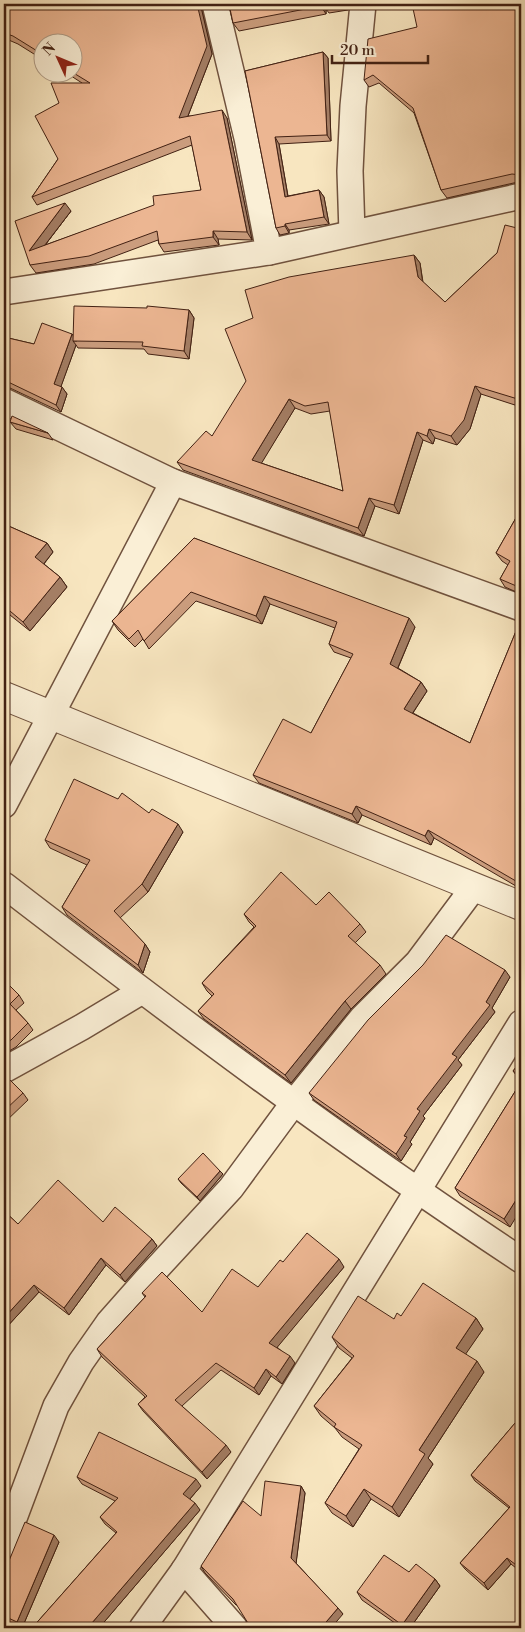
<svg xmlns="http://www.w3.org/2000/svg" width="525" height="1632" viewBox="0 0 525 1632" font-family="'Libre Bodoni',serif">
	<rect width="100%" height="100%" fill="#f8e6c0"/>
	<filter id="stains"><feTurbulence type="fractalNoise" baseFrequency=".004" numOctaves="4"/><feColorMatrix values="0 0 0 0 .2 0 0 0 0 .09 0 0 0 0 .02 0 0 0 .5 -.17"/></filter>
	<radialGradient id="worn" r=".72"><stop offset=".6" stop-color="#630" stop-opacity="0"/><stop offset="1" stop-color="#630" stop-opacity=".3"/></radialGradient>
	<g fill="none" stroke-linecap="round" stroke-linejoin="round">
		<g stroke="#70523e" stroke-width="28">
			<g id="minor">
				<polyline points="215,4 247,138 269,252"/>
				<polyline points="352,233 350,171 353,106 363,4"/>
				<polyline points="4,292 269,252 521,196"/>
				<polyline points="4,401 173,482 521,608"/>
				<polyline points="4,805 173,482"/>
				<path d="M4 885C173 1015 343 1143 521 1260"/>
				<polyline points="4,1070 82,1027 142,991"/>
				<polyline points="4,1545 56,1406 81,1362 109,1322 147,1279 231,1188 295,1101 362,1018 418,962 474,887"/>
				<polyline points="184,1570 235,1628"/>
				<polyline points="142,1628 184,1570 521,1023"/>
			</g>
		</g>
		<g stroke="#70523e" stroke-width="30">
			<polyline id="tertiary" points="4,696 521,906"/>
		</g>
		<use href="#minor" stroke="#faefd6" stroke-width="25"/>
		<use href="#tertiary" stroke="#faefd6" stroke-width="28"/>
	</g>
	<g fill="#cb9d7e" stroke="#422113" fill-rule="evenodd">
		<polygon points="4,4 201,4 201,7 212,54 188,116 227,118 252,240 218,239 219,245 164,252 159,244 158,240 94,264 36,273 30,265 71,211 45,245 201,190 192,145 37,205 32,197 58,159 59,103 82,83 65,72 72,72 42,42 42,59 18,44 4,38"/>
		<polygon points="228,4 349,4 348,10 329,13 326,9 326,14 239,31 233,23 229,5"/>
		<polygon points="521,4 521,182 518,182 447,198 441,190 414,113 379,83 369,87 364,80 417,27"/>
		<polygon points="323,52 328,58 331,141 279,144 288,196 319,190 324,197 329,224 289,230 289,233 280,235 276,228 245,71"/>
		<path d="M521 229V407L481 394 470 429 457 445 435 438 433 444 423 440 399 514 375 506 364 536 183 470 177 462 212 436 414 255 420 263 423 282 445 302 497 253ZM295 408 311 414 330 411 343 491 261 463Z"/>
		<polygon points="189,310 194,318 189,359 148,354 144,349 78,348 76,345 61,386 67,394 61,412 10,388 4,387 4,337 34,344 72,334 73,335"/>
		<polygon points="10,422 48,433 53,440 16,429"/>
		<polygon points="521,509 521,594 505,587 500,579 508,565 502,561 496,553"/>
		<polygon points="4,524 47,543 53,552 44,564 60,577 67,587 30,631 10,615 4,623"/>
		<polygon points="194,538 415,627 398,668 421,682 427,691 413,713 470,743 521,619 521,889 434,838 431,845 362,815 358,823 259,783 253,775 311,733 351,658 334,652 329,644 335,628 270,604 262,624 196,601 149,649 143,639 135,647 118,630 112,621"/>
		<polygon points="149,813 183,832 148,892 120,918 145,944 150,952 143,973 67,915 62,907 87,865 50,848 45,840"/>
		<polygon points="316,905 360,924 366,932 355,943 380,965 386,974 351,1009 291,1083 204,1019 198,1011 212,996 207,991 202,983 254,927 249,922 244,914"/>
		<polygon points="510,977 492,1008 495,1012 458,1060 462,1065 423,1116 425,1118 410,1142 412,1144 401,1161 314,1100 309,1093"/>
		<polygon points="4,980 19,995 24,1003 16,1010 28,1023 33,1030 16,1047 4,1054"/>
		<polygon points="521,1061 521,1081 519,1079 513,1071"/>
		<polygon points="4,1076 23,1093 28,1100 4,1123"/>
		<polygon points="521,1082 510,1227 460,1196 455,1188"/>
		<polygon points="223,1174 200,1201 181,1183 178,1179"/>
		<polygon points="4,1211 18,1224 103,1222 152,1239 157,1246 125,1282 106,1265 69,1315 39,1292 4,1330"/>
		<polygon points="283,1262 344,1267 277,1347 295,1363 282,1384 271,1376 259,1395 221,1370 182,1406 231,1452 207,1479 143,1411 138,1404 145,1397 102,1357 97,1349 145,1297 142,1293 202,1312 258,1287"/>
		<polygon points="401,1316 476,1318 483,1329 465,1354 484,1372 428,1458 433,1464 399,1517 371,1499 353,1527 332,1513 325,1503 359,1449 342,1437 335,1428 321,1416 314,1406 352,1358 339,1348 332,1337 394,1319"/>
		<polygon points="521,1416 521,1572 511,1564 488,1590 465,1569 460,1563 509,1508 475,1481 471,1475"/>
		<polygon points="77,1477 201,1486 190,1499 200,1510 99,1628 32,1628 116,1533 105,1524 100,1517 115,1501 82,1484"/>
		<polygon points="301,1486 305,1493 296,1563 343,1614 236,1605 205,1573 201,1566 261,1516"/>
		<polygon points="59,1542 22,1628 21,1628 4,1621 4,1573"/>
		<polygon points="409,1572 435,1579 440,1586 410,1628 402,1628 362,1600 357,1592"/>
	</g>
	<g fill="#a57f66" stroke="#422113">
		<polygon points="197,4 201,4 201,7 212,54 184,126 179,118"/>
		<polygon points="321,4 324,4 324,6 326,9 326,14 321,6"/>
		<polygon points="344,4 349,4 348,10"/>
		<polygon points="323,52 328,58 331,141 327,135"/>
		<polygon points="222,110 227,118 252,240 247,232"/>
		<polygon points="275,137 279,144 289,203 285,197"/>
		<polygon points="319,190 324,197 329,224 324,217"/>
		<polygon points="65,203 71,211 35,258 29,251"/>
		<polygon points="285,224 289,230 289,233 285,226"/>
		<polygon points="213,231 218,239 219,245 213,237"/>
		<polygon points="414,255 420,263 423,285 418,277"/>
		<polygon points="189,310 194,318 189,359 184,351"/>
		<polygon points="72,334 77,341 73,341 76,345 59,392 54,384"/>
		<polygon points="475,386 481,394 470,429 457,445 451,436"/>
		<polygon points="62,387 67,394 61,412 56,405"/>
		<polygon points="289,399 295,408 258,469 252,460"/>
		<polygon points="429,429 435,438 433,444 427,436"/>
		<polygon points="417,432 423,440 399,514 394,505"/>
		<polygon points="369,498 375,506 364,536 358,528"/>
		<polygon points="47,543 53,552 42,566 35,557"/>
		<polygon points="60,577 67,587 30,631 23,622"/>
		<polygon points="264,596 270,604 262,624 256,616"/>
		<polygon points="4,606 10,615 4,623"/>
		<polygon points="409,618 415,627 396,672 390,664"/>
		<polygon points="421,682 427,691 410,717 404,709"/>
		<polygon points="4,764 7,769 4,774"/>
		<polygon points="356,806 362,815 358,823 352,814"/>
		<polygon points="178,824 183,832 148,892 142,884"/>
		<polygon points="428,830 434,838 431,845 425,836"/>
		<polygon points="145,944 150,952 143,973 138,965"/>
		<polygon points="505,970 510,977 492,1008 495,1012 458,1060 462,1065 423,1116 425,1118 410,1142 412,1144 401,1161 396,1154 404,1136 417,1109 486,1002"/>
		<polygon points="345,1001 351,1009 291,1083 285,1075"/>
		<polygon points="220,1171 223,1174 200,1201 197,1197"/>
		<polygon points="521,1192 521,1209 510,1227 504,1219"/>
		<polygon points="152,1239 157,1246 125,1282 120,1275"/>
		<polygon points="101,1258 106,1265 69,1315 64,1308"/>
		<polygon points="339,1259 344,1267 275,1350 269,1343"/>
		<polygon points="34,1285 39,1292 4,1330 4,1318"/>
		<polygon points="476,1318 483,1329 463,1358 456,1348"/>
		<polygon points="290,1356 295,1363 282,1384 276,1377"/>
		<polygon points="477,1361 484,1372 428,1458 433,1464 399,1517 392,1507 419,1450"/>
		<polygon points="266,1369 271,1376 259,1395 254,1388"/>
		<polygon points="226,1445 231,1452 207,1479 202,1472"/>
		<polygon points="196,1479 201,1486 188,1501 183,1494"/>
		<polygon points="301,1486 305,1493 296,1564 291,1558"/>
		<polygon points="364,1489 371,1499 353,1527 346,1516"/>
		<polygon points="195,1503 200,1510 99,1628 94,1628 91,1624"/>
		<polygon points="54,1535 59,1542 22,1628 17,1622"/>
		<polygon points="507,1558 511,1564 488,1590 484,1583"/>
		<polygon points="435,1579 440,1586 410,1628 405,1628 402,1625"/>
		<polygon points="338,1608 343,1614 331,1628 321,1628"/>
	</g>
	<g fill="#ecb692" stroke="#422113" fill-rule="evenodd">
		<polygon points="4,4 197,4 207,46 179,118 222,110 247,232 213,231 213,237 159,244 157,231 89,256 30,265 15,221 65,203 29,251 154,205 153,196 201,190 190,136 32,197 58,159 35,116 59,103 51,83 90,83 72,72 72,42 42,42 42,54 13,36 4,33"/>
		<polygon points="229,4 321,4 321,6 233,23"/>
		<polygon points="323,4 333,4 324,6"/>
		<polygon points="412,4 521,4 521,175 512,174 441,190 413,108 373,75 364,80 368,39 417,27"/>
		<polygon points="323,52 327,135 275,137 285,197 319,190 324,217 285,224 285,226 276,228 245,71"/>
		<path d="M505 225 521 229V400L475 386 464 420 451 436 429 429 427 436 417 432 394 505 369 498 358 528 177 462 206 431 212 436 246 381 225 329 253 318 245 290 289 277 414 255 418 277 445 302 497 253ZM289 399 305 406 328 402 343 491 252 460Z"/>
		<polygon points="74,306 147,308 147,306 189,310 184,351 142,346 143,342 73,341"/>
		<polygon points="42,323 72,334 54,384 62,387 56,405 4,380 4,337 34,344"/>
		<polygon points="12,416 48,433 10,422"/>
		<polygon points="521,509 521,588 500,579 510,561 496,553"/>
		<polygon points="4,524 47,543 35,557 60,577 23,622 4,606"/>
		<polygon points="194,538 409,618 390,664 421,682 404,709 470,743 521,619 521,884 428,830 425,836 356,806 352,814 253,775 283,719 311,733 353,654 329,644 337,622 264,596 256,616 191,592 144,641 138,630 129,639 112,621"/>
		<polygon points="74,779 118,799 122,793 149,813 152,809 178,824 142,884 114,911 145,944 138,965 62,907 90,860 45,840"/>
		<polygon points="281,872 316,905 329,892 360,924 348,936 380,965 345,1001 285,1075 198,1011 214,994 202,983 256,926 244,914"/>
		<polygon points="446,935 505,970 486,1002 490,1005 452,1054 457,1057 417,1109 420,1111 404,1136 407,1137 396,1154 309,1093 368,1020 423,965"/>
		<polygon points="4,980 19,995 10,1004 28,1023 11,1040 4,1044"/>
		<polygon points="521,1061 521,1077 513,1071"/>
		<polygon points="4,1076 6,1076 23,1093 4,1111"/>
		<polygon points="521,1082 521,1192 504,1219 455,1188"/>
		<polygon points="203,1153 220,1171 197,1197 178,1179"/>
		<polygon points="58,1180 103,1222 115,1207 152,1239 120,1275 101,1258 64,1308 34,1285 4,1318 4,1211 18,1224"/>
		<polygon points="307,1233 339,1259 269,1343 290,1356 276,1377 266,1369 254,1388 216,1363 175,1400 226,1445 202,1472 138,1404 147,1396 97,1349 146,1296 142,1293 162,1272 202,1312 232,1269 258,1287 280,1260 283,1262"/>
		<polygon points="423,1283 476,1318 456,1348 477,1361 419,1450 425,1454 392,1507 364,1489 346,1516 325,1503 362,1445 334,1427 336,1424 314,1406 354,1356 332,1337 358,1296 394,1319 397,1313 401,1316"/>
		<polygon points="521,1416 521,1565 520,1568 507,1558 484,1583 460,1563 510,1507 471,1475"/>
		<polygon points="99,1432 196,1479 183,1494 195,1503 91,1624 97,1628 32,1628 117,1532 100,1517 118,1498 77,1477"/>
		<polygon points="265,1481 301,1486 291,1558 338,1608 321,1628 251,1628 233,1599 201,1566 243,1501 261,1516"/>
		<polygon points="25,1522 54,1535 17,1622 4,1616 4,1573"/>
		<polygon points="384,1555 409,1572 416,1564 435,1579 402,1625 357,1592"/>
	</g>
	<rect width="525" height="1632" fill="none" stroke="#f8e6c0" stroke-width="20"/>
	<rect x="5" y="5" width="515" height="1622" fill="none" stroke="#422113" stroke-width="2.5"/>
	<rect x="10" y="10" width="505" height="1612" fill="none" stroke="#422113"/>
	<g transform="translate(58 58) rotate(314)"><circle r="24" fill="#faefd6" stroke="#b09d88"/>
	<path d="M0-4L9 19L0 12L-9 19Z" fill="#8f2418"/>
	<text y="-8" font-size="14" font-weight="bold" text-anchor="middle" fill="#422113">N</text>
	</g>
	<path d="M332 55v8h96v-8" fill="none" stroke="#422113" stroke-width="2.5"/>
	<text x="340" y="55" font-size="15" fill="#422113" stroke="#faefd6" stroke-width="4" paint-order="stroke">20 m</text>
	<rect width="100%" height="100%" filter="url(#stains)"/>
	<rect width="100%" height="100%" fill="url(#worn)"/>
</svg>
